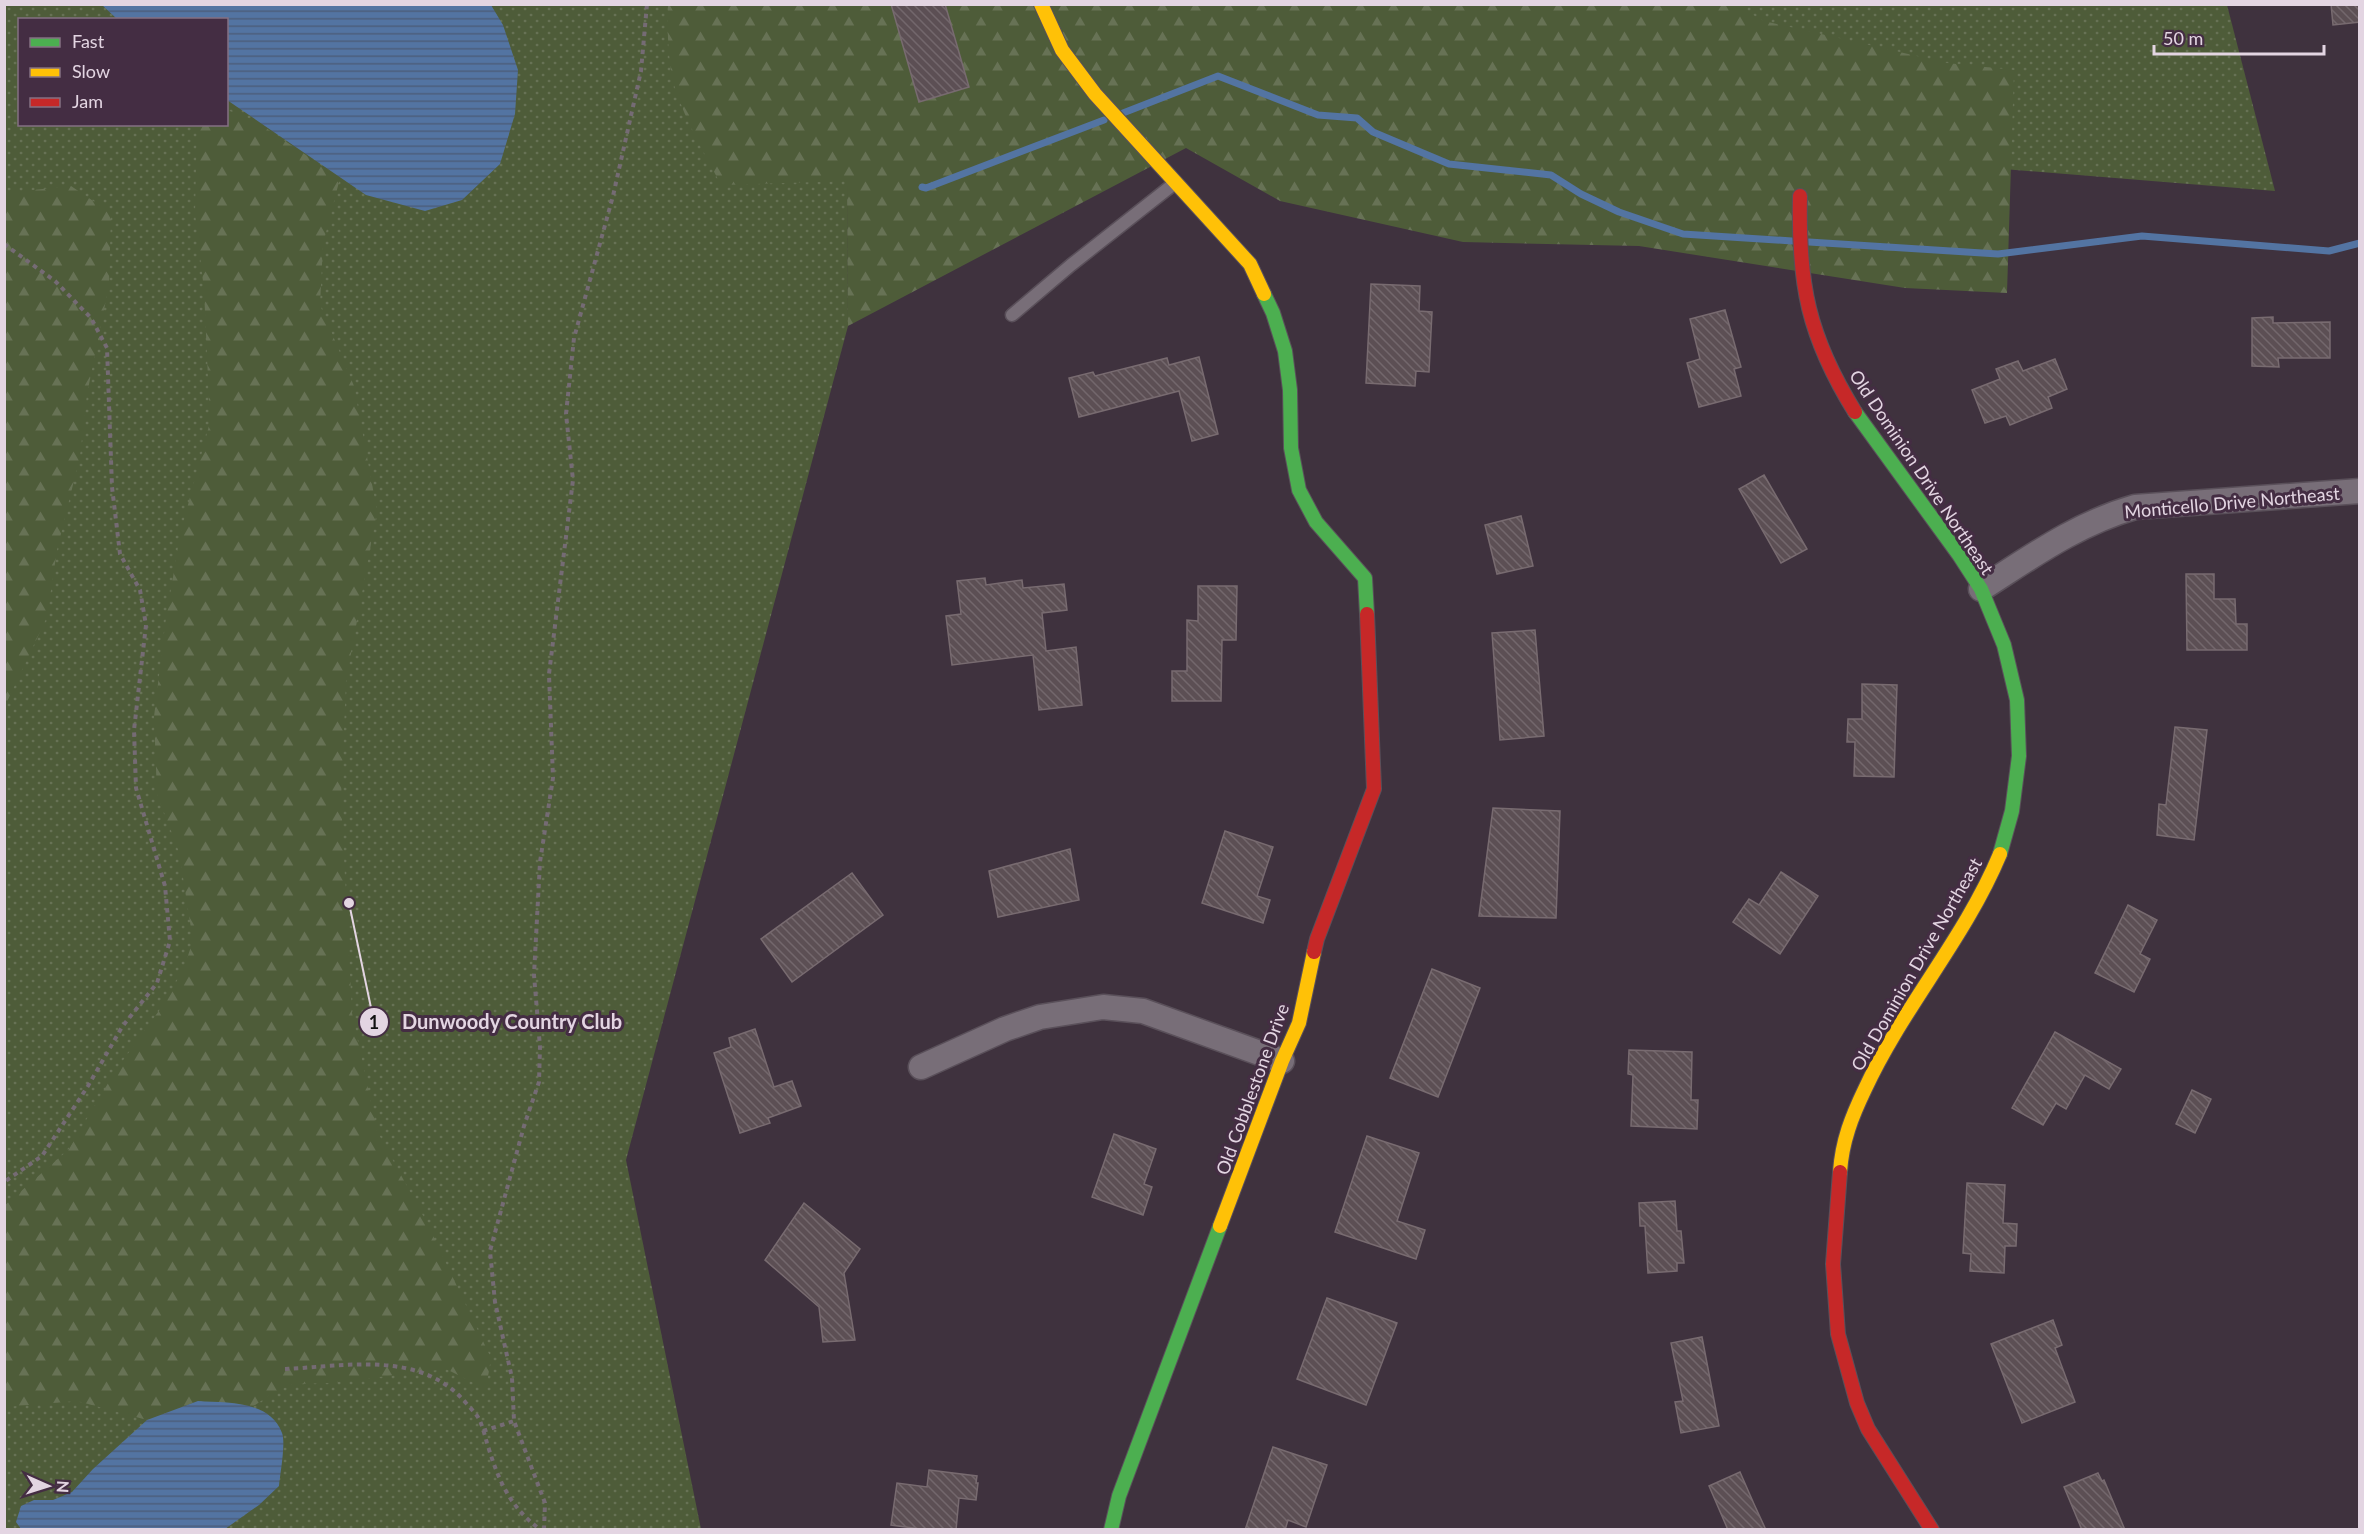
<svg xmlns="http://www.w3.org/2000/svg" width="2364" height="1534" viewBox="0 0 2364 1534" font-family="Lato,sans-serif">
	<defs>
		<pattern id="green-dots" width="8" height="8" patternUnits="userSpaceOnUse" patternTransform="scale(1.5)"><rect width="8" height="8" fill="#4e5c39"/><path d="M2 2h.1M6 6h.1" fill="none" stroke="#677255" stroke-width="1.8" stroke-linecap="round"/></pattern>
		<pattern id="forest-firs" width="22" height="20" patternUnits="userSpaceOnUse" patternTransform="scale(1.5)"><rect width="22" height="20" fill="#4e5c39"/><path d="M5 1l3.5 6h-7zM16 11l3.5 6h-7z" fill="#677255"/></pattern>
		<pattern id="water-rules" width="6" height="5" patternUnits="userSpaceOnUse" patternTransform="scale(1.5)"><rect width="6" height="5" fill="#5374a2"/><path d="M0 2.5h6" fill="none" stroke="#4d5f7c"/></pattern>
		<pattern id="building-back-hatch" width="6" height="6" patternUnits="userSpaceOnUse" patternTransform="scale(1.5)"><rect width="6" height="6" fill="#5c4f54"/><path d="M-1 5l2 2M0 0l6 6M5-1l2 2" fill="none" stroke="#73676c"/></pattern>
	</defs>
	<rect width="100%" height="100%" fill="#3f323e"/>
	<g fill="url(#green-dots)" fill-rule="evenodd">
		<path d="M5 5H847L848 326 626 1160 701 1529 5 1530ZM20 20H226V124H20Z"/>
		<polygon points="1443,5 2227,5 2275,191 1521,130"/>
	</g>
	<g fill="url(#forest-firs)">
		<path d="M668 5H1735L1764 21 1839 38 1947 63 2014 70 2007 293 1905 288 1639 246 1463 242 1280 201 1186 148 848 326 847 181 721 185C705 154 686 122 675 88 668 64 667 30 668 5Z"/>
		<polygon points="227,110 254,120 340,178 323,244 320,305 354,386 377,511 346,681 341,799 352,1013 377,1131 427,1223 491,1358 486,1389 446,1369 330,1383 293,1384 273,1393 252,1407 198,1401 147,1420 77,1401 5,1407 4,1206 68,1150 116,1070 161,1008 183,970 193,941 179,852 157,794 154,717 165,625 180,535 210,422 204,290 195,213 197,125 226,124"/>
		<polygon points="71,186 111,213 109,285 87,394 80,456 57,550 47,617 5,706 5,193"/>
	</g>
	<g fill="url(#water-rules)">
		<polygon points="102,5 491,5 503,25 518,70 515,114 500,164 462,200 425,211 366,195 227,100 226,20 117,19"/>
		<path d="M198 1401C227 1403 270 1400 282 1433 286 1443 280 1474 279 1486L259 1505 225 1529H21L16 1522 21 1506 34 1500H53L72 1492 93 1469 147 1420Z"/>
	</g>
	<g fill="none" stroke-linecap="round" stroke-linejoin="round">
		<g stroke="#5374a2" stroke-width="7">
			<polyline points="1123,113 1218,76 1318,115 1357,118 1373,132 1449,164 1551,175 1581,194 1619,212 1683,234 1792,241"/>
			<polyline points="922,187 926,188 1104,120"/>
			<polyline points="1809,242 1998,254 2142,236 2329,251 2360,243"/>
		</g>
	</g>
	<g fill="url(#building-back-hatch)" stroke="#786b70" stroke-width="1.5">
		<polygon points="891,4 945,4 969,87 919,102"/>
		<polygon points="2331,4 2360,4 2360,22 2333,25"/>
		<polygon points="1371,284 1420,286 1419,311 1432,312 1429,372 1416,371 1415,386 1366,383"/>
		<polygon points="1725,310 1741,367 1734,369 1741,396 1699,407 1687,363 1700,359 1690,319"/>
		<polygon points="2273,317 2273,323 2330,322 2330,358 2278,358 2279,367 2252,366 2252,318"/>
		<polygon points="1199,357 1218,434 1192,441 1179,391 1079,417 1069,378 1093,372 1095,376 1167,358 1169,365"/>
		<polygon points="2055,359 2067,389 2048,397 2052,408 2010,425 2006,416 1985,423 1972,390 2000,379 1996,369 2018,361 2023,371"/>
		<polygon points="1764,475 1807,549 1781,563 1739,489"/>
		<polygon points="1521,516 1533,566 1497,574 1485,525"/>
		<polygon points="2186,574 2214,574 2214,599 2235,599 2236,624 2247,624 2247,650 2187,650"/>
		<polygon points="985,578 986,585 1022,580 1023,588 1064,584 1067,610 1042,613 1046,651 1076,647 1082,705 1039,710 1033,655 952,665 946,616 961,614 957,581"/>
		<polygon points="1198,586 1237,586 1236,640 1222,640 1221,701 1172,701 1172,671 1187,671 1187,620 1198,621"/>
		<polygon points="1535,630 1544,736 1500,740 1492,633"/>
		<polygon points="1862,684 1897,685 1894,777 1854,776 1855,742 1847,742 1848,719 1862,719"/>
		<polygon points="2175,727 2207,730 2194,840 2157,835 2159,804 2166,805"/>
		<polygon points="1493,808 1560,811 1556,918 1479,916"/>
		<polygon points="1225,831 1273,847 1257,896 1270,900 1263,923 1202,903"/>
		<polygon points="1070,849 1079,900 998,917 989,871"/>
		<polygon points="1781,872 1818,896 1780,954 1733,922 1749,899 1759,905"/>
		<polygon points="852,873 883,915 792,982 761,939"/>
		<polygon points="2128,905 2157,920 2140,954 2150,959 2134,992 2095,973"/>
		<polygon points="1432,969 1480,988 1438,1097 1390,1078"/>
		<polygon points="755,1029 774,1087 792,1081 801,1106 768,1118 770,1123 740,1133 714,1053 731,1047 729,1038"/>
		<polygon points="2055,1032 2121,1069 2109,1089 2085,1075 2066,1109 2056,1103 2043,1125 2012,1108"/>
		<polygon points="1629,1050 1692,1052 1691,1100 1698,1100 1697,1129 1631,1126 1633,1075 1628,1074"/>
		<polygon points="2192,1090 2211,1099 2195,1133 2176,1124"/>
		<polygon points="1114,1134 1156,1149 1144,1184 1152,1187 1143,1215 1092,1197"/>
		<polygon points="1367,1136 1419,1153 1397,1221 1425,1230 1416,1259 1335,1232"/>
		<polygon points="1967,1183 2005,1185 2003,1223 2017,1224 2016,1246 2005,1246 2004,1273 1970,1271 1971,1254 1963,1253"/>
		<polygon points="1675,1201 1677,1231 1681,1231 1684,1263 1677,1263 1677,1271 1648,1273 1645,1226 1640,1226 1639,1203"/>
		<polygon points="804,1203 860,1249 844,1273 855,1340 823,1342 819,1307 765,1260"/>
		<polygon points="1327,1298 1397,1323 1366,1405 1297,1379"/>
		<polygon points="2053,1320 2062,1345 2055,1348 2075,1402 2022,1423 1991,1344"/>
		<polygon points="1702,1337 1719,1426 1681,1433 1675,1402 1683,1401 1671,1343"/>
		<polygon points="1273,1447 1327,1465 1306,1527 1288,1520 1285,1530 1245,1530"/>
		<polygon points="929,1470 977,1476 976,1483 978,1483 976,1500 959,1498 956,1530 928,1530 891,1525 897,1483 927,1487"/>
		<polygon points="1740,1472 1754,1504 1766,1530 1728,1530 1709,1486"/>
		<polygon points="2098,1473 2102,1481 2104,1480 2125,1530 2082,1530 2064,1487"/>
	</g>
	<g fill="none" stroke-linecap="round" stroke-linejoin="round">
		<g stroke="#5a505a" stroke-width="15">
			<polyline id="lane" points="1012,315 1071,265 1175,183"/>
		</g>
		<g stroke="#5a505a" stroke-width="27">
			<g id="street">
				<path d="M1981 589C2031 557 2076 524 2135 507L2360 491"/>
				<polyline points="921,1067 1005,1029 1040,1017 1103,1007 1143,1011 1282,1061"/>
			</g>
		</g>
		<g stroke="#5a505a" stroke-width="16">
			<g id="fast">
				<polyline points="1264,294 1273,313 1285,351 1290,390 1291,448 1299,490 1316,522 1365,578 1367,614"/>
				<polyline points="1855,412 1959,555 1981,589 2004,645 2017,700 2019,756 2012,811 2000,854"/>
				<polyline points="1111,1530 1119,1496 1220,1226"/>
			</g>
		</g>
		<g stroke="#5a505a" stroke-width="16">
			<g id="slow">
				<polyline points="1041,4 1062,50 1095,94 1250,264 1264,294"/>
				<path d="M1840 1172C1842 1141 1852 1116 1865 1089 1903 1007 1965 938 2000 854"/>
				<polyline points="1220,1226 1282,1061 1299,1023 1314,952"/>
			</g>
		</g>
		<g stroke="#5a505a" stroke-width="16">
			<g id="jam">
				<path d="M1800 196C1798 284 1808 336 1855 412"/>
				<polyline points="1314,952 1317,939 1374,789 1367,614"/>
				<polyline points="1840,1172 1833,1264 1838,1334 1857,1403 1868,1429 1932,1530"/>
			</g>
		</g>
		<g stroke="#756b74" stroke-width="4" stroke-dasharray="4.5 4.5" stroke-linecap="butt">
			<polyline points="4,244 55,281 91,318 107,348 112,487 120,554 140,590 146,625 134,730 136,788 165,886 170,941 157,983 122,1027 88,1086 42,1156 4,1182"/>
			<path d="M285 1369C348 1366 421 1350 466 1403 471 1409 477 1414 480 1421 483 1428 485 1436 487 1443 498 1479 509 1507 541 1530"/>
			<polyline points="483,1431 514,1421"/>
			<polyline points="544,1530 545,1503 514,1421 512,1378 495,1302 490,1251 524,1126 539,1082 540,1047 534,975 540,862 553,778 549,674 573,480 566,414 574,338 613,196 641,71 647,4"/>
		</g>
		<use href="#lane" stroke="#786e78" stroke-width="12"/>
		<use href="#street" stroke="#786e78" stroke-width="24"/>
		<use href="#fast" stroke="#4caf50" stroke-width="14"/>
		<use href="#slow" stroke="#ffc107" stroke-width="14"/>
		<use href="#jam" stroke="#c62828" stroke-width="14"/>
	</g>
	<g text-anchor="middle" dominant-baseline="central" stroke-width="6" stroke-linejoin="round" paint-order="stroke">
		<g font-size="18" fill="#e3d5e2" stroke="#442d43">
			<text transform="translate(1922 472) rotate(56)">Old Dominion Drive Northeast</text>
			<text transform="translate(2232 502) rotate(-5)">Monticello Drive Northeast</text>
			<text transform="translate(1916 964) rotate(-60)">Old Dominion Drive Northeast</text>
			<text transform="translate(1252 1089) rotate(-70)">Old Cobblestone Drive</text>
		</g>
	</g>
	<path fill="none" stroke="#e3d5e2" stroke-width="2" d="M349 903L374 1022"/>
	<g fill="#e3d5e2" stroke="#442d43" stroke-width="2">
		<circle cx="349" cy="903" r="6"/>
		<circle cx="374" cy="1022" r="15"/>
	</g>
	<g font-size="18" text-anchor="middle" font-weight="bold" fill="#111">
		<text x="374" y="1029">1</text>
	</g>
	<g font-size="20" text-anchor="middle" font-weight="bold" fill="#e3d5e2" stroke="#442d43" stroke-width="6" stroke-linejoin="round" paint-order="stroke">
		<text x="512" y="1029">Dunwoody Country Club</text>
	</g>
	<rect width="2364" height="1534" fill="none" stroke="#e3d5e2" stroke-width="12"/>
	<rect x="18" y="18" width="210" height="108" fill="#442d43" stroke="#847083" stroke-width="1.5"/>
	<rect x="30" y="38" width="30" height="9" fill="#4caf50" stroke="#847083" stroke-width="1.5"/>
	<text x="72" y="48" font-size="18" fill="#e3d5e2">Fast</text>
	<rect x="30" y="68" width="30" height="9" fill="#ffc107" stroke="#847083" stroke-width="1.5"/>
	<text x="72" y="78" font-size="18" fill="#e3d5e2">Slow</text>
	<rect x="30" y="98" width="30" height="9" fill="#c62828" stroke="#847083" stroke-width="1.5"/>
	<text x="72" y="108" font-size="18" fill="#e3d5e2">Jam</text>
	<g transform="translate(48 1486) rotate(93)" stroke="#442d43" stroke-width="4.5" paint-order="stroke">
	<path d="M0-4.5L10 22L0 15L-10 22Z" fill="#e3d5e2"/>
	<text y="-9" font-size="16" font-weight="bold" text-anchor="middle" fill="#e3d5e2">N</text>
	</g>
	<path d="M2154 45v9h170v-9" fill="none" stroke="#e3d5e2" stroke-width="3"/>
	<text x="2163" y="45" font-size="18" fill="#e3d5e2" stroke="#442d43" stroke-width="4.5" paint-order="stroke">50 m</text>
</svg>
